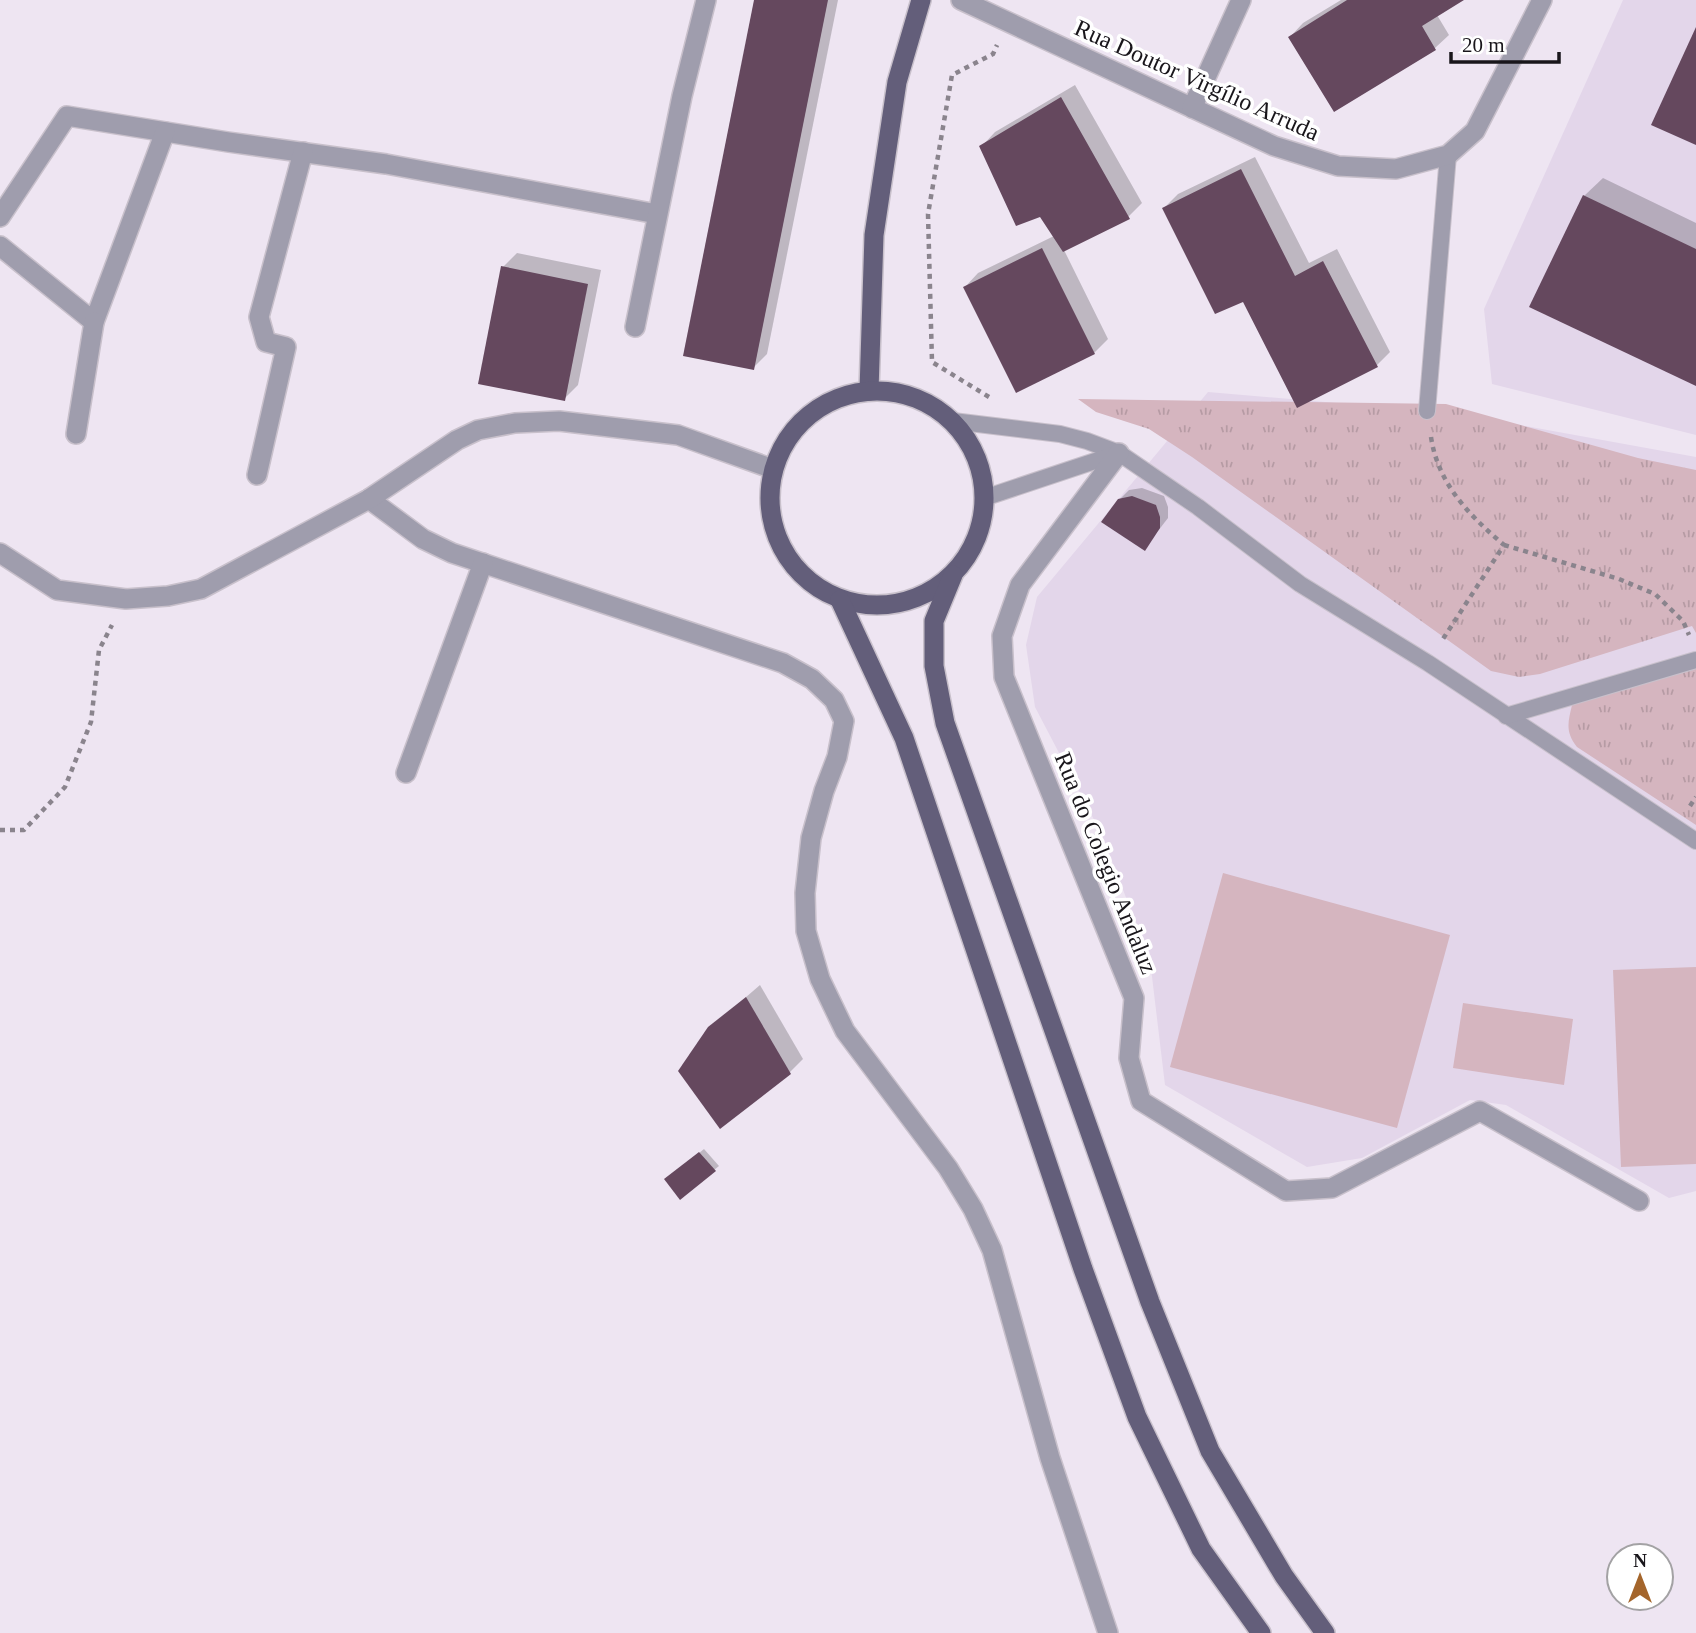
<svg xmlns="http://www.w3.org/2000/svg" width="1696" height="1633" viewBox="0 0 1696 1633" font-family="'Times New Roman',serif">
	<defs>
		<pattern id="grass-tufts" width="24" height="20" patternUnits="userSpaceOnUse" patternTransform="scale(1.75)"><rect width="24" height="20" fill="#d5b5bf"/><path d="M3 7l-1-3M5 7V3M7 7l1-3M15 17l-1-3M17 17v-4M19 17l1-3" fill="none" stroke="#b69ba4"/></pattern>
	</defs>
	<rect width="100%" height="100%" fill="#eee5f2"/>
	<g fill="#e3d6ea">
		<polygon points="1623,0 1696,0 1696,435 1492,384 1484,309"/>
		<polygon points="1208,392 1453,413 1696,457 1696,1191 1669,1198 1506,1105 1470,1100 1362,1158 1307,1167 1165,1085 1150,960 1102,835 1035,707 1026,645 1037,597"/>
	</g>
	<g fill="url(#grass-tufts)">
		<polygon points="1078,399 1446,404 1638,458 1696,470 1696,633 1692,626 1540,674 1519,677 1491,671 1192,457 1149,429 1096,412"/>
		<path d="M1696 665V825L1577 747C1565 732 1568 722 1572 705Z"/>
	</g>
	<g fill="#d5b5bf">
		<polygon points="1223,873 1450,935 1397,1128 1170,1067"/>
		<polygon points="1696,967 1696,1164 1621,1167 1613,970"/>
		<polygon points="1463,1003 1573,1019 1564,1085 1453,1068"/>
	</g>
	<g fill="#0003">
		<polygon points="756,0 838,0 767,354 753,368"/>
		<polygon points="1341,0 1461,0 1437,15 1449,35 1435,48 1290,37 1303,23"/>
		<polygon points="1075,85 1142,203 1128,217 1064,250 1108,339 1094,353 965,287 978,273 1054,236 1041,215 982,146 995,132"/>
		<polygon points="1255,157 1309,263 1337,249 1390,352 1376,366 1243,300 1164,208 1178,194"/>
		<polygon points="1603,178 1696,223 1696,384 1584,196"/>
		<polygon points="517,253 601,270 578,385 564,399 503,267"/>
		<polygon points="1142,488 1164,496 1168,507 1168,518 1144,549 1119,500 1129,490"/>
		<polygon points="760,985 803,1059 789,1073 709,1029"/>
		<polygon points="704,1149 719,1166 681,1197 671,1176"/>
	</g>
	<g fill="#65485e">
		<polygon points="754,0 828,0 754,370 683,356"/>
		<polygon points="1347,0 1464,0 1422,26 1436,50 1334,112 1288,37"/>
		<polygon points="1696,27 1696,145 1651,125"/>
		<polygon points="1061,97 1130,219 1063,252 1040,217 1016,226 979,146"/>
		<polygon points="1241,169 1295,276 1323,261 1378,367 1297,408 1243,302 1215,314 1162,208"/>
		<polygon points="1583,195 1696,249 1696,386 1529,307"/>
		<polygon points="1042,248 1095,354 1016,393 963,287"/>
		<polygon points="501,266 588,284 565,401 478,384"/>
		<polygon points="1132,496 1156,505 1160,517 1160,528 1145,551 1101,522 1118,499"/>
		<polygon points="746,997 791,1074 720,1129 678,1071 708,1027"/>
		<polygon points="699,1152 716,1171 680,1200 664,1179"/>
	</g>
	<g fill="none" stroke-linecap="round" stroke-linejoin="round">
		<g stroke="#c8c0cb" stroke-width="18">
			<g id="service">
				<polyline points="1427,411 1448,155"/>
				<polyline points="953,421 1060,434 1087,441 1119,453 1198,507 1300,584 1428,663 1696,841"/>
				<polyline points="984,498 1119,453"/>
				<polyline points="1506,716 1696,660"/>
			</g>
		</g>
		<g stroke="#c8c0cb" stroke-width="22">
			<g id="minor">
				<polyline points="961,0 1274,146 1338,166 1396,169 1448,155 1475,131 1542,0"/>
				<polyline points="1192,108 1241,0"/>
				<polyline points="0,217 67,116 228,142 386,164 657,214"/>
				<polyline points="0,246 94,322 165,132"/>
				<polyline points="635,327 682,96 706,0"/>
				<polyline points="76,434 94,322"/>
				<polyline points="1119,453 1020,585 1002,636 1004,677 1134,998 1129,1058 1141,1101 1286,1191 1332,1188 1480,1111 1639,1201"/>
				<polyline points="257,475 286,347 266,342 259,317 303,152"/>
				<polyline points="369,499 423,539 452,553 783,663 812,679 834,700 844,721 837,757 824,791 811,838 805,893 806,931 820,979 845,1031 948,1168 973,1209 992,1250 1050,1458 1108,1633"/>
				<polyline points="0,553 57,590 126,599 168,596 201,589 369,499 457,440 478,430 515,423 559,421 678,435 773,469"/>
				<polyline points="406,773 483,563"/>
			</g>
		</g>
		<g stroke="#c8c0cb" stroke-width="22">
			<g id="primary">
				<polyline points="869,391 874,235 897,82 921,0"/>
				<circle cx="877" cy="498" r="107"/>
				<polyline points="953,575 934,621 934,666 945,723 1150,1302 1210,1451 1284,1576 1325,1633"/>
				<polyline points="840,600 904,738 1083,1269 1137,1417 1201,1549 1261,1633"/>
			</g>
		</g>
		<g stroke="#8a848d" stroke-width="4.5" stroke-dasharray="5 5" stroke-linecap="butt">
			<polyline points="989,397 932,362 928,214 952,75 993,54 997,45"/>
			<path d="M1431 437C1438 484 1469 515 1504 545L1441 642"/>
			<polyline points="1504,545 1619,579 1655,594 1683,621 1689,635"/>
			<polyline points="1690,806 1696,797"/>
			<polyline points="0,830 24,830 65,787 91,722 99,650 112,625"/>
		</g>
		<use href="#service" stroke="#9f9dad" stroke-width="16"/>
		<use href="#minor" stroke="#9f9dad" stroke-width="19"/>
		<use href="#primary" stroke="#635e7a" stroke-width="19"/>
	</g>
	<g text-anchor="middle" dominant-baseline="central" stroke-width="7" stroke-linejoin="round" paint-order="stroke">
		<g font-size="24" fill="#19161b" stroke="#fff">
			<text transform="translate(1197 80) rotate(24)">Rua Doutor Virgílio Arruda</text>
			<text transform="translate(1106 863) rotate(68)">Rua do Colegio Andaluz</text>
		</g>
	</g>
	<g transform="translate(1640 1577)"><circle r="33" fill="#ffffff" stroke="#a3a2a4" stroke-width="2"/>
	<path d="M0-5L12 26L0 18L-12 26Z" fill="#a4652b"/>
	<text y="-10" font-size="19" font-weight="bold" text-anchor="middle" fill="#19161b">N</text>
	</g>
	<path d="M1451 52v10h108v-10" fill="none" stroke="#19161b" stroke-width="3.5"/>
	<text x="1462" y="52" font-size="21" fill="#19161b" stroke="#ffffff" stroke-width="5" paint-order="stroke">20 m</text>
</svg>
